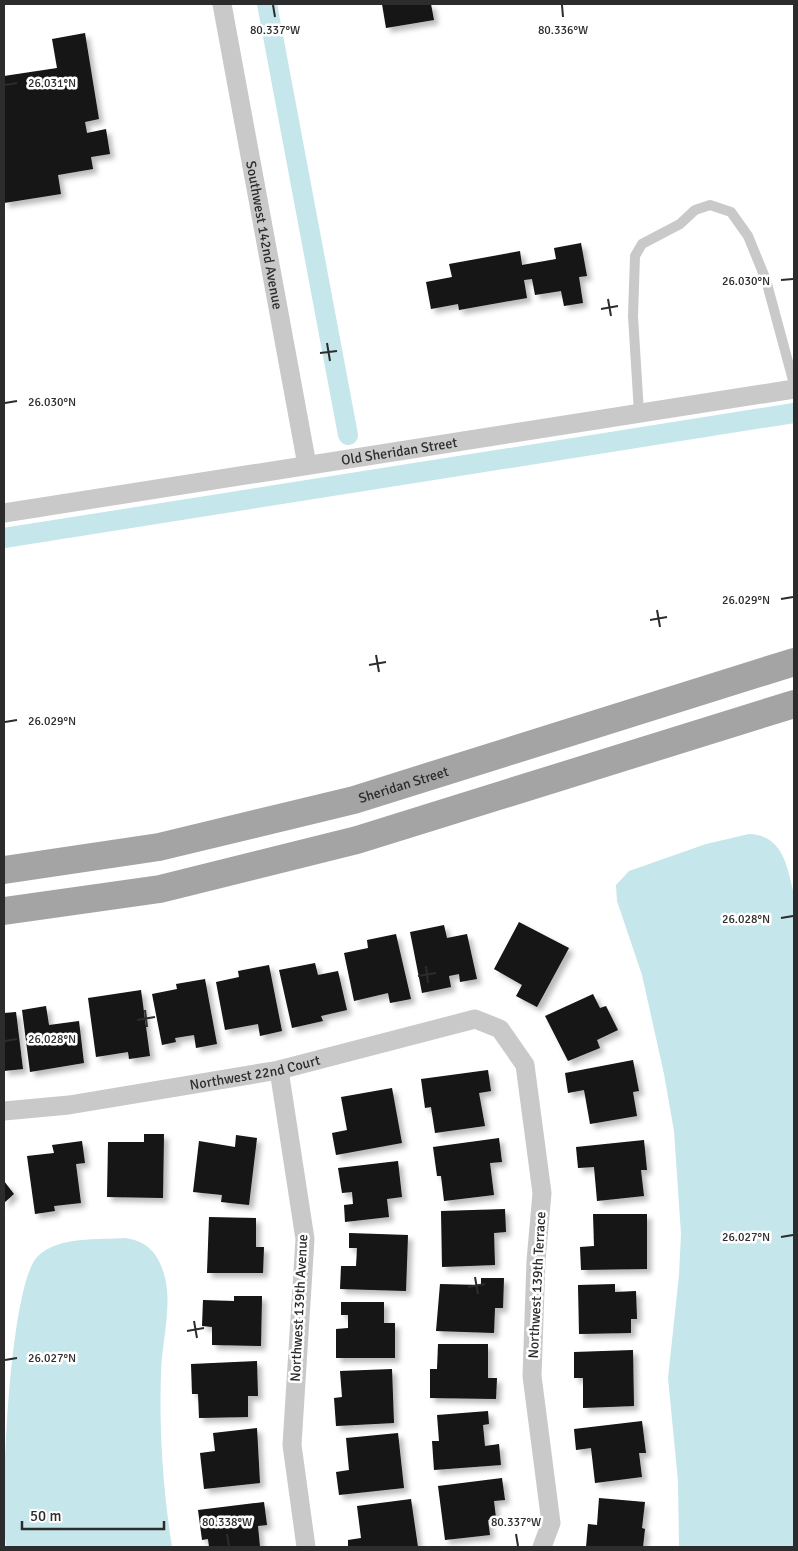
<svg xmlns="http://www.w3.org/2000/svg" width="798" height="1551" viewBox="0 0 798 1551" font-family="Signika,sans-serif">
	<defs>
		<filter id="shadow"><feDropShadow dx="4.5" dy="4.5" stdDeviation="2.5" flood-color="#0004"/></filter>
	</defs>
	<rect width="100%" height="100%" fill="#fff"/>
	<g fill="#c5e6eb">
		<path d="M749 834C783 835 787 866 794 894V1547H679L678 1481 668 1378 679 1275 681 1234 674 1131 664 1074 642 975 617 901 616 885 629 871 706 844Z"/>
		<path d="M125 1238C147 1241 158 1253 164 1274 173 1304 162 1341 161 1372 159 1431 163 1490 172 1547H6C0 1504 9 1283 38 1256 59 1236 98 1240 125 1238Z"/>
	</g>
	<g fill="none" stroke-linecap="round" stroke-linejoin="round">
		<g stroke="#c5e6eb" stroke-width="20">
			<polyline points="267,4 348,435"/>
			<polyline points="4,538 794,413"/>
		</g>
	</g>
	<g fill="#131313" filter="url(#shadow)">
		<polygon points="382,4 431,4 434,20 386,28"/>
		<polygon points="85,33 99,119 85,122 87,133 106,129 110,154 91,157 93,169 58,175 61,194 4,203 4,76 57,68 52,39"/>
		<polygon points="581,243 587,276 579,277 583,303 564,306 561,291 535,295 532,279 524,280 527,298 459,310 458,304 431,309 426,282 452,277 449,264 520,251 522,265 556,259 554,248"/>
		<polygon points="519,922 569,948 537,1007 516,996 522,985 494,969"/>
		<polygon points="444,925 447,938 467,934 477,979 460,982 459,974 449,976 451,987 422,993 410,932"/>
		<polygon points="396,934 411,999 390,1003 388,993 354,1001 344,953 368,948 367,940"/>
		<polygon points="315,963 318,975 338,971 347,1010 321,1016 323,1021 292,1028 279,970"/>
		<polygon points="269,965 282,1031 260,1036 258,1024 225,1030 216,982 239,977 238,971"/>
		<polygon points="205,979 217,1044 196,1048 194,1035 175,1038 176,1042 162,1045 152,994 177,989 176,984"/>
		<polygon points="141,990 150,1056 129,1059 128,1052 96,1057 88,998"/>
		<polygon points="593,994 600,1008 606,1006 618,1030 597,1040 600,1048 568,1061 545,1016"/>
		<polygon points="46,1006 49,1025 79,1021 84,1063 30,1072 22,1010"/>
		<polygon points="16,1012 23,1069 4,1071 4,1013"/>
		<polygon points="633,1060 639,1091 633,1092 637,1116 590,1124 584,1090 568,1093 565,1073"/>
		<polygon points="488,1070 491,1091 479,1093 485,1126 435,1133 431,1107 425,1108 421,1079"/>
		<polygon points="392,1088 402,1143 336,1155 332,1133 347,1130 341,1097"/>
		<polygon points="144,1134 164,1134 163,1198 107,1197 108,1142 144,1142"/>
		<polygon points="236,1135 257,1138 249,1205 221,1202 222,1195 193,1192 199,1141 235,1147"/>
		<polygon points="499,1138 502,1162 490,1163 494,1195 444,1201 441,1176 437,1176 433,1147"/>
		<polygon points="644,1140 647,1170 641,1170 644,1196 597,1201 594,1167 578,1168 576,1147"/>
		<polygon points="82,1141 85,1163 76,1164 81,1203 54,1206 55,1211 35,1214 27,1156 54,1153 52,1145"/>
		<polygon points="398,1161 402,1197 387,1199 389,1217 345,1222 344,1205 353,1204 352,1192 342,1193 338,1168"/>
		<polygon points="4,1181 14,1194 4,1203"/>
		<polygon points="505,1209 506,1232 494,1233 495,1265 442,1267 441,1211"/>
		<polygon points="593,1214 647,1214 647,1269 581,1270 580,1247 594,1246"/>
		<polygon points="209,1217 256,1218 256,1247 264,1247 263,1273 207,1273"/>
		<polygon points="349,1233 408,1235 406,1291 340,1289 341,1266 356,1266 357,1248 349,1248"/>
		<polygon points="481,1278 504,1278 503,1308 495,1308 494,1333 436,1331 440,1284 481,1285"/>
		<polygon points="615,1284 615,1292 636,1291 637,1319 631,1319 631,1333 579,1334 578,1285"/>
		<polygon points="234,1296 262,1296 261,1346 212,1345 212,1327 202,1326 203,1300 234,1301"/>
		<polygon points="341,1302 384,1302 384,1323 395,1323 395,1358 336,1358 336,1329 348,1328 348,1315 341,1315"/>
		<polygon points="438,1344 488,1344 488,1378 497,1378 496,1399 430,1398 430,1369 437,1369"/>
		<polygon points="633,1350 634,1406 583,1408 583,1378 574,1378 574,1352"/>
		<polygon points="257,1361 258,1396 248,1396 248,1417 199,1418 198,1394 192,1394 191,1364"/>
		<polygon points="392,1369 394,1423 336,1426 334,1398 342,1397 340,1371"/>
		<polygon points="488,1411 489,1424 483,1425 485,1446 499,1444 501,1465 434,1470 432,1441 439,1441 437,1415"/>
		<polygon points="642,1421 646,1453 639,1453 642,1477 595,1483 591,1448 576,1450 574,1429"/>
		<polygon points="257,1428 260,1483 204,1489 200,1453 215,1451 213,1433"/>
		<polygon points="398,1433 404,1488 339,1495 336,1472 349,1470 346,1438"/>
		<polygon points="502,1478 505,1500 494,1501 496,1518 488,1520 490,1535 445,1540 438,1486"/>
		<polygon points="599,1498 645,1502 642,1528 645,1529 643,1547 586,1547 588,1524 597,1525"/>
		<polygon points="411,1499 418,1547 348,1547 348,1540 361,1538 357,1506"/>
		<polygon points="264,1502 267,1525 258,1526 260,1547 209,1547 208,1539 202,1540 198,1510"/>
	</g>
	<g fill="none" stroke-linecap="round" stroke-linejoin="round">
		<polyline stroke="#c9c9c9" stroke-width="10" points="639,413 633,316 635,256 642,244 680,224 695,210 710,205 731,212 748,236 766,280 794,384"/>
		<g stroke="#c9c9c9" stroke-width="19">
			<path id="s1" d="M222 4 307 465"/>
			<path id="s2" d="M4 513 794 389"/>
			<polyline points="279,1070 305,1239 292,1445 306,1547"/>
			<path id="s3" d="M4 1111 69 1105 279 1070 475 1019 500 1029 525 1065 542 1193 536 1261 532 1376 551 1523 542 1547"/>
		</g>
		<g stroke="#a4a4a4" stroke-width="28">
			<path id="s4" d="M4 870 159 847 354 800 794 662"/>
			<polyline points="4,911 160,889 357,840 794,704"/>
		</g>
	</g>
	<path fill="none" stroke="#2c2c2c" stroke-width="2" d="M273 5 275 17M562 5 563 17M5 85 17 83M781 280 793 279M608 299 611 316M601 309 618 306M327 343 330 361M320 353 337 351M5 403 17 401M781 599 793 597M657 610 660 627M650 620 667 617M376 655 379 672M369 665 386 662M5 722 17 720M781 918 793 916M426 966 428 983M418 976 436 973M145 1010 147 1027M137 1020 155 1017M5 1041 17 1039M781 1237 793 1235M475 1277 478 1294M468 1287 485 1284M194 1321 197 1338M187 1331 204 1328M5 1360 17 1358M227 1534 229 1546M516 1534 518 1546"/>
	<g text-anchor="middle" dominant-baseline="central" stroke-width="5" stroke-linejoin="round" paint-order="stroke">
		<g font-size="14" fill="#2c2c2c" stroke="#fff">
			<text stroke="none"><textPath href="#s1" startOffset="235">Southwest 142nd Avenue</textPath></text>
			<text stroke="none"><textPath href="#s2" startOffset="400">Old Sheridan Street</textPath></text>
			<text stroke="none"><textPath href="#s4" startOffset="409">Sheridan Street</textPath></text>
			<text stroke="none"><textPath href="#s3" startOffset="254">Northwest 22nd Court</textPath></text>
			<text transform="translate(537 1285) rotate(-87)">Northwest 139th Terrace</text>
			<text transform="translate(299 1308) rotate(-87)">Northwest 139th Avenue</text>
		</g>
	</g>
	<g font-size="12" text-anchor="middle" fill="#2c2c2c" stroke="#fff" stroke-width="5" stroke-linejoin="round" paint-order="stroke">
		<text x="563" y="34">80.336°W</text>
		<text x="275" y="34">80.337°W</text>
		<text x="52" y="87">26.031°N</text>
		<text x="746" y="285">26.030°N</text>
		<text x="52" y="406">26.030°N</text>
		<text x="746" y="604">26.029°N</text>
		<text x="52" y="725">26.029°N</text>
		<text x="746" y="923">26.028°N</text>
		<text x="52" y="1043">26.028°N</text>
		<text x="746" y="1241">26.027°N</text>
		<text x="52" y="1362">26.027°N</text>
		<text x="227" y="1526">80.338°W</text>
		<text x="516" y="1526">80.337°W</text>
	</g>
	<rect width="798" height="1551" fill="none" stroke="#2c2c2c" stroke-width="10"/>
	<path d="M22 1521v8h142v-8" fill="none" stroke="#2c2c2c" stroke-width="2.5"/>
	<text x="30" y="1521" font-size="15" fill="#2c2c2c" stroke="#ffffff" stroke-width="4" paint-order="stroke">50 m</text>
</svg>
